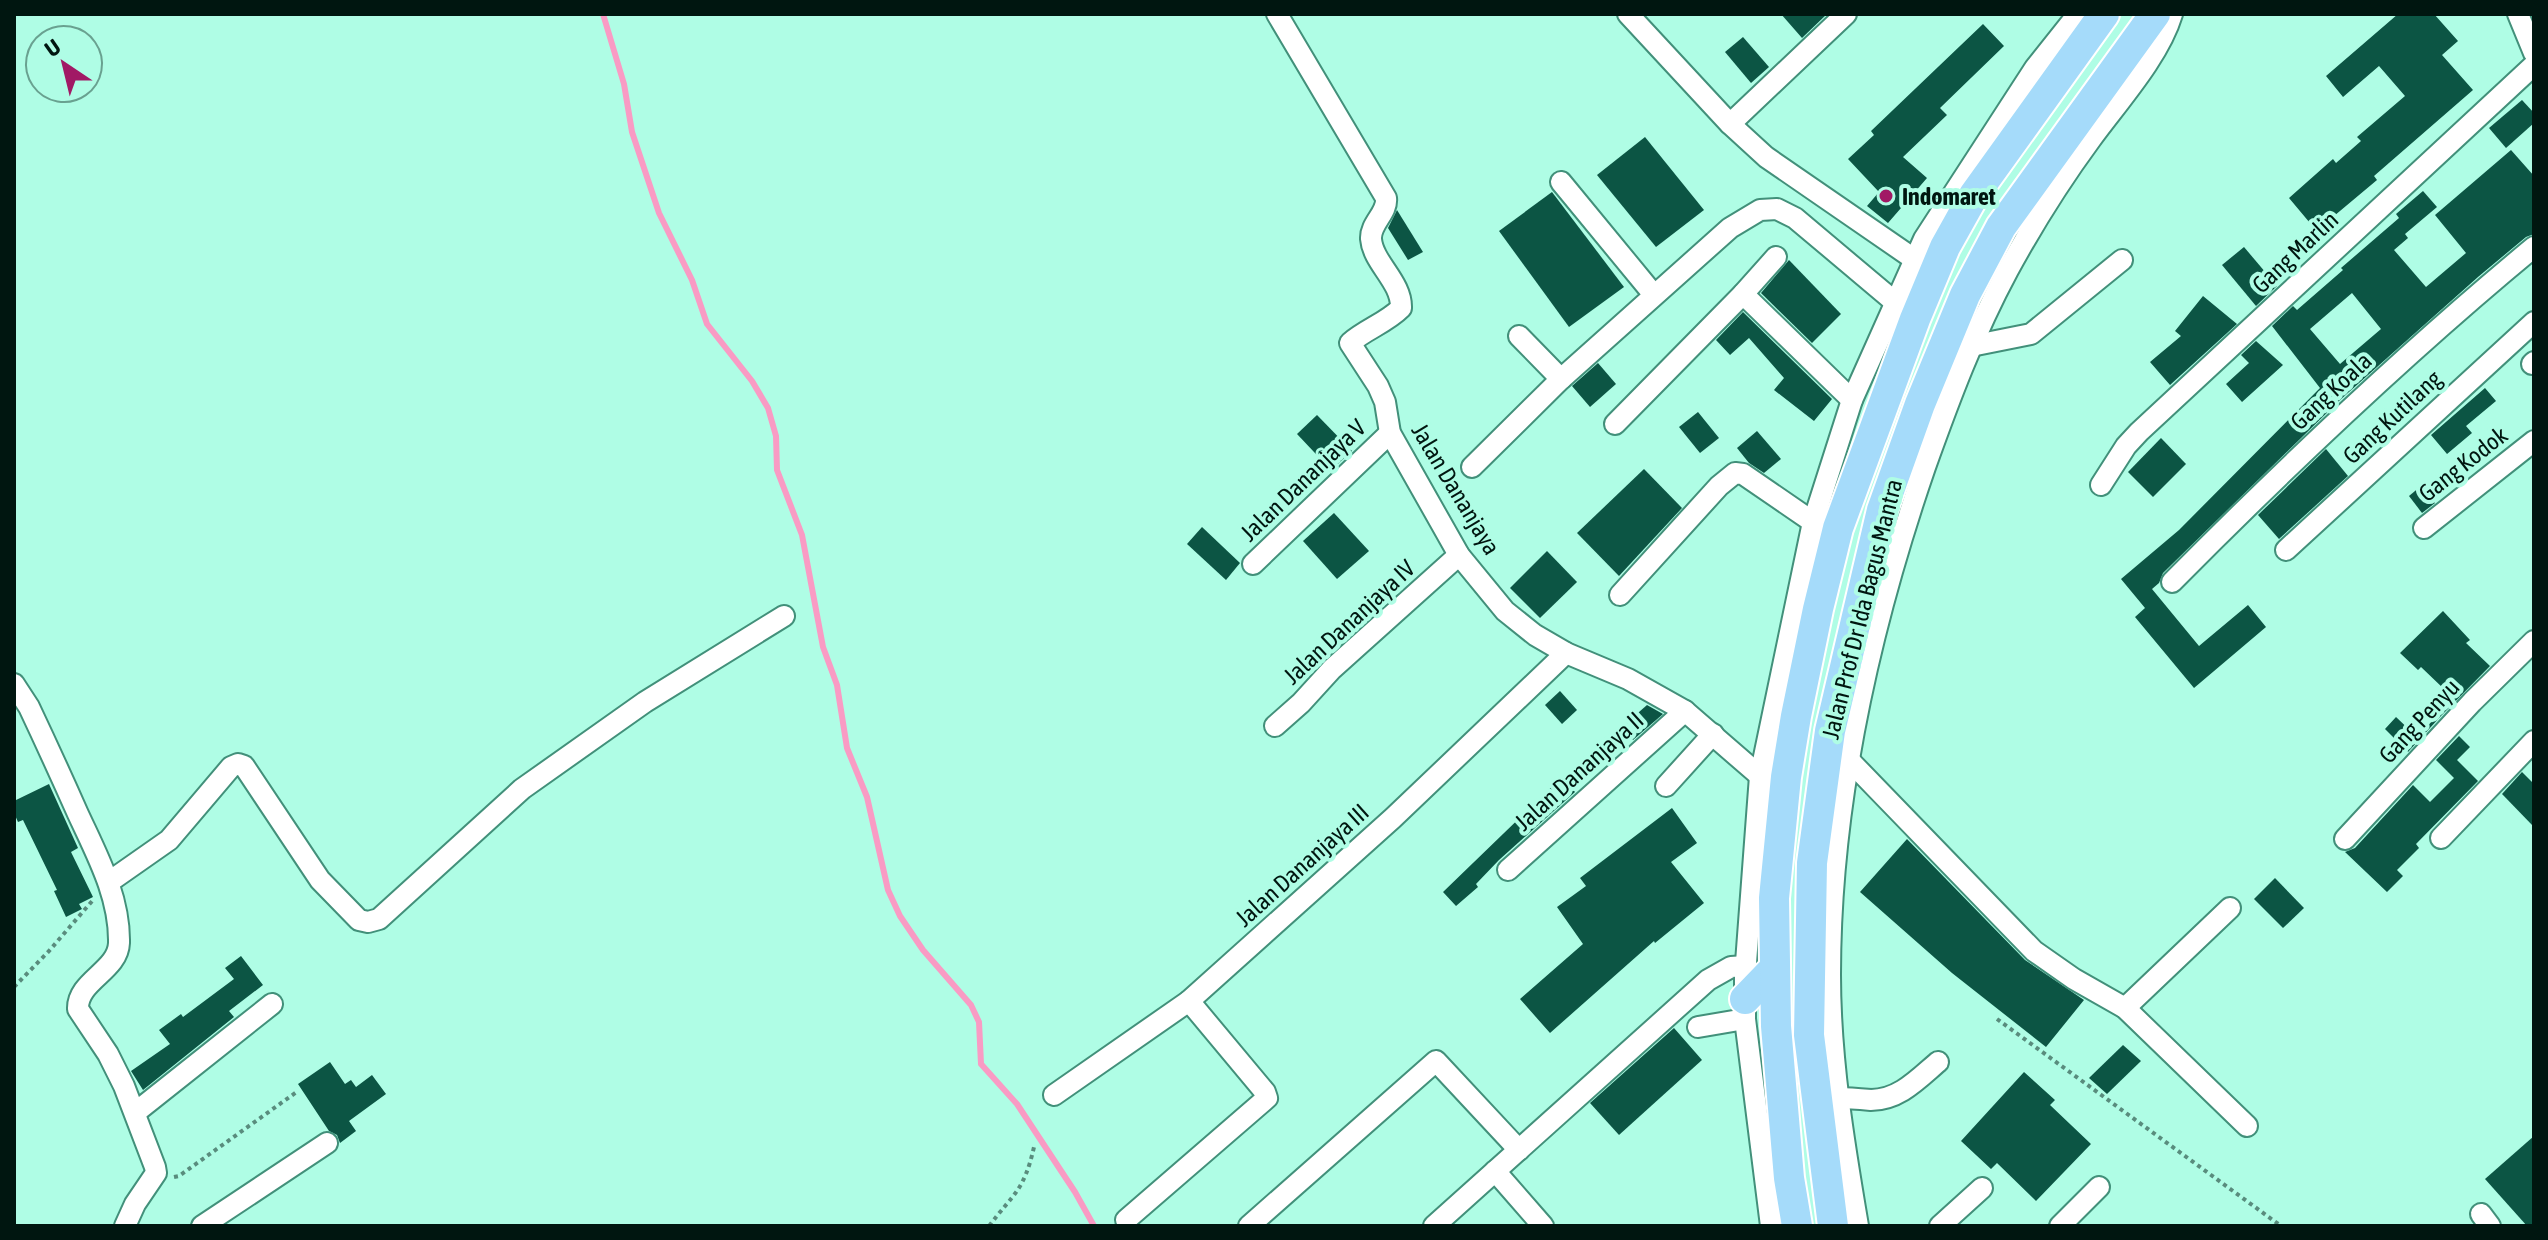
<svg xmlns="http://www.w3.org/2000/svg" width="2548" height="1240" viewBox="0 0 2548 1240" font-family="'Asap Condensed',sans-serif">
	<rect width="100%" height="100%" fill="#affde5"/>
	<g fill="none" stroke-linecap="round" stroke-linejoin="round">
		<polyline stroke="#f99bc4" stroke-width="6" points="603,14 624,84 632,132 659,213 692,280 707,324 752,381 768,408 776,436 777,470 802,535 823,647 837,685 847,748 867,797 888,890 900,916 923,950 971,1005 979,1022 981,1064 1017,1104 1075,1192 1094,1226"/>
	</g>
	<g fill="#0c5544" fill-rule="evenodd">
		<polygon points="1781,14 1827,14 1802,38"/>
		<polygon points="2398,14 2434,14 2458,41 2442,55 2473,90 2374,176 2377,180 2334,216 2332,214 2315,229 2289,198 2333,159 2336,163 2361,141 2357,137 2405,96 2379,66 2343,97 2326,76"/>
		<polygon points="1983,24 2004,46 1940,108 1947,115 1903,157 1927,178 1888,223 1867,206 1879,192 1848,159 1874,135 1871,131"/>
		<polygon points="1743,37 1769,67 1751,83 1725,52"/>
		<polygon points="2522,100 2534,113 2534,123 2506,148 2489,128"/>
		<polygon points="1645,137 1704,210 1656,247 1597,175"/>
		<path d="M2511 150 2534 176V234L2526 237 2478 277 2340 400 2163 573 2159 583 2152 589 2199 646 2248 605 2266 627 2194 688 2135 617 2145 608 2121 579 2179 530 2320 388 2272 326 2293 306 2297 310 2343 270 2341 268 2399 218 2396 214 2423 191 2437 207 2405 234 2408 238 2394 250 2426 287 2466 253 2435 215ZM2352 293 2381 329 2340 364 2310 329Z"/>
		<polygon points="1552,192 1624,287 1569,327 1499,231"/>
		<polygon points="1397,210 1423,252 1408,260 1388,228"/>
		<polygon points="2244,247 2277,286 2256,306 2222,265"/>
		<polygon points="1789,260 1841,314 1812,343 1761,293"/>
		<polygon points="2203,296 2237,324 2170,385 2150,362 2181,336 2175,331"/>
		<polygon points="1743,312 1832,399 1814,421 1774,390 1784,378 1749,338 1730,355 1716,340"/>
		<polygon points="2256,341 2283,365 2242,402 2226,384 2249,363 2241,355"/>
		<polygon points="1598,363 1616,384 1590,407 1572,386"/>
		<polygon points="2485,388 2496,401 2466,426 2472,433 2447,454 2431,435"/>
		<polygon points="1698,412 1719,438 1700,453 1679,427"/>
		<polygon points="1317,415 1352,451 1331,470 1297,434"/>
		<polygon points="1757,431 1781,459 1764,473 1749,463 1737,448"/>
		<polygon points="2161,438 2186,464 2153,497 2128,472"/>
		<polygon points="2326,449 2348,476 2279,539 2258,515"/>
		<polygon points="1644,469 1682,508 1619,576 1577,533"/>
		<polygon points="2421,486 2435,503 2422,513 2409,496"/>
		<polygon points="1334,513 1369,551 1337,579 1303,541"/>
		<polygon points="1202,527 1240,563 1226,580 1187,544"/>
		<polygon points="1547,551 1577,582 1540,618 1510,588"/>
		<polygon points="2443,611 2470,640 2466,643 2490,666 2440,717 2428,705 2444,689 2421,667 2418,670 2400,653"/>
		<polygon points="1560,691 1577,710 1562,724 1545,705"/>
		<polygon points="1647,705 1663,714 1633,740 1622,727"/>
		<polygon points="2438,715 2440,717 2408,752 2385,729 2396,717 2417,737"/>
		<polygon points="2459,736 2470,747 2457,760 2478,781 2416,844 2419,848 2397,870 2403,876 2387,892 2345,852 2355,848 2413,785 2430,802 2454,778 2436,760"/>
		<polygon points="2522,772 2534,784 2534,827 2502,794"/>
		<polygon points="1562,777 1575,792 1499,860 1476,884 1478,887 1456,906 1443,892"/>
		<polygon points="49,784 78,848 71,852 93,897 79,904 82,909 66,917 54,891 57,890 23,820 18,822 14,813 14,801"/>
		<polygon points="1672,808 1697,843 1671,862 1704,903 1655,943 1654,941 1550,1033 1520,999 1583,944 1557,907 1586,886 1580,878"/>
		<polygon points="1907,839 2025,960 2084,1000 2046,1047 1952,973 1860,892"/>
		<polygon points="2275,878 2304,908 2283,928 2254,899"/>
		<polygon points="241,956 263,985 229,1011 234,1017 143,1090 131,1071 170,1044 159,1030 181,1014 183,1017 234,979 225,968"/>
		<polygon points="1674,1028 1702,1060 1619,1135 1590,1103"/>
		<polygon points="2123,1045 2141,1061 2107,1094 2089,1078"/>
		<polygon points="330,1062 345,1084 351,1080 356,1087 372,1075 386,1094 349,1121 356,1131 340,1143 337,1135 329,1131 298,1084"/>
		<polygon points="2024,1072 2055,1100 2050,1105 2091,1144 2036,1201 1997,1163 1991,1169 1961,1141"/>
		<polygon points="2534,1136 2534,1226 2527,1226 2485,1179"/>
	</g>
	<g fill="none" stroke-linecap="round" stroke-linejoin="round">
		<g stroke="#42907a" stroke-width="24">
			<g id="minor">
				<path d="M1277 14 1386 198C1388 213 1370 223 1371 239 1373 263 1402 282 1401 308 1386 323 1366 329 1350 343L1378 386 1385 402 1390 433 1459 555 1505 611 1535 635 1566 653 1628 679 1685 711 1760 776"/>
				<polyline points="1628,14 1730,124 1846,14"/>
				<polyline points="2518,14 2534,53"/>
				<polyline points="1730,124 1766,157 1914,259"/>
				<polyline points="1561,182 1654,295"/>
				<polyline points="1743,294 1852,400"/>
				<polyline points="1519,336 1561,379"/>
				<polyline points="1971,346 2031,334 2122,260"/>
				<polyline points="2532,364 2534,362"/>
				<polyline points="1615,424 1743,294 1776,257"/>
				<polyline points="1472,467 1561,379 1730,228 1760,210 1777,209 1795,218 1902,308"/>
				<polyline points="2101,485 2126,446 2139,432 2534,65"/>
				<polyline points="2424,528 2534,441"/>
				<polyline points="2286,550 2534,322"/>
				<polyline points="1253,564 1390,433"/>
				<path d="M2172 582C2288 465 2407 352 2534 247"/>
				<polyline points="1620,595 1719,486 1735,473 1743,474 1813,522"/>
				<path d="M14 684 29 707C46 743 62 778 78 814 97 855 120 897 119 943 118 971 77 981 78 1009L108 1054 124 1086 155 1167 156 1173 135 1204 125 1226"/>
				<polyline points="1275,726 1301,703 1332,669 1459,555"/>
				<polyline points="1849,760 2034,951 2074,979 2125,1008 2247,1126"/>
				<polyline points="1666,786 1713,734"/>
				<polyline points="2441,838 2534,741"/>
				<polyline points="2345,839 2472,702 2534,641"/>
				<polyline points="1508,870 1685,711"/>
				<polyline points="109,882 169,840 231,767 238,764 244,766 320,880 359,920 368,922 379,919 522,789 645,702 784,616"/>
				<polyline points="2125,1008 2230,908"/>
				<polyline points="1698,1027 1745,1019"/>
				<polyline points="1054,1095 1189,1001 1393,818 1566,653"/>
				<path d="M1838 1098C1849 1098 1860 1099 1871 1100 1899 1100 1918 1079 1938 1062"/>
				<polyline points="136,1112 272,1004"/>
				<polyline points="1495,1171 1543,1226"/>
				<polyline points="2481,1214 2490,1226"/>
				<polyline points="1126,1220 1267,1098 1265,1092 1189,1001"/>
				<polyline points="202,1226 327,1143"/>
				<polyline points="1249,1226 1436,1061 1519,1150"/>
				<polyline points="1434,1226 1708,980 1731,967 1746,966"/>
				<polyline points="1771,1226 1745,1019 1745,976 1760,776 1813,522 1852,400 1924,239 2035,68 2078,14"/>
				<path d="M1858 1226C1844 1144 1830 1059 1830 975 1830 802 1869 630 1925 467 1949 400 1974 333 2008 270 2031 228 2063 177 2091 139 2118 102 2159 57 2172 14"/>
				<polyline points="1940,1226 1982,1188"/>
				<polyline points="2060,1226 2099,1187"/>
			</g>
		</g>
		<g stroke="#fff" stroke-width="34">
			<g id="highway">
				<polyline points="1745,999 1773,970"/>
				<polyline points="1797,1226 1789,1178 1776,1026 1774,898 1786,777 1796,716 1818,609 1838,528 1915,319 1945,247 1974,195 2104,14"/>
				<polyline points="1833,1226 1809,1035 1812,863 1830,731 1882,510 1920,404 1965,295 2001,227 2155,14"/>
			</g>
		</g>
		<g stroke="#598c7d" stroke-width="4" stroke-dasharray="4 4" stroke-linecap="butt">
			<polyline points="14,987 49,951 93,900"/>
			<polyline points="1997,1019 2281,1226"/>
			<polyline points="174,1177 179,1176 298,1091"/>
			<path d="M989 1226C1014 1193 1024 1191 1034 1147"/>
		</g>
		<use href="#minor" stroke="#fff" stroke-width="20"/>
		<use href="#highway" stroke="#a5dbfa" stroke-width="30"/>
	</g>
	<circle fill="#a11965" stroke="#affde5" stroke-width="3" cx="1886" cy="196" r="8"/>
	<g text-anchor="middle" dominant-baseline="central" stroke-width="8" stroke-linejoin="round" paint-order="stroke">
		<g font-size="24" font-weight="bold" fill="#001610" stroke="#affde5" text-anchor="start">
			<text x="1902" y="196">Indomaret</text>
		</g>
		<g font-size="24" fill="#001610" stroke="#affde5">
			<text transform="translate(2295 252) rotate(-43)">Gang Marlin</text>
			<text transform="translate(2331 391) rotate(-43)">Gang Koala</text>
			<text transform="translate(2392 417) rotate(-43)">Gang Kutilang</text>
			<text transform="translate(2463 464) rotate(-38)">Gang Kodok</text>
			<text transform="translate(1303 480) rotate(-44)">Jalan Dananjaya V</text>
			<text transform="translate(1456 489) rotate(59)">Jalan Dananjaya</text>
			<text transform="translate(1862 609) rotate(-76)">Jalan Prof Dr Ida Bagus Mantra</text>
			<text transform="translate(1349 622) rotate(-43)">Jalan Dananjaya IV</text>
			<text transform="translate(2419 721) rotate(-47)">Gang Penyu</text>
			<text transform="translate(1579 771) rotate(-42)">Jalan Dananjaya II</text>
			<text transform="translate(1302 865) rotate(-42)">Jalan Dananjaya III</text>
		</g>
	</g>
	<rect width="2548" height="1240" fill="none" stroke="#001610" stroke-width="32"/>
	<g transform="translate(64 64) rotate(325)"><circle r="38" fill="#affde5" stroke="#69a190" stroke-width="2"/>
	<path d="M0-6L14 30L0 20L-14 30Z" fill="#a11965"/>
	<text y="-12" font-size="22" font-weight="bold" text-anchor="middle" fill="#001610">U</text>
	</g>
</svg>
